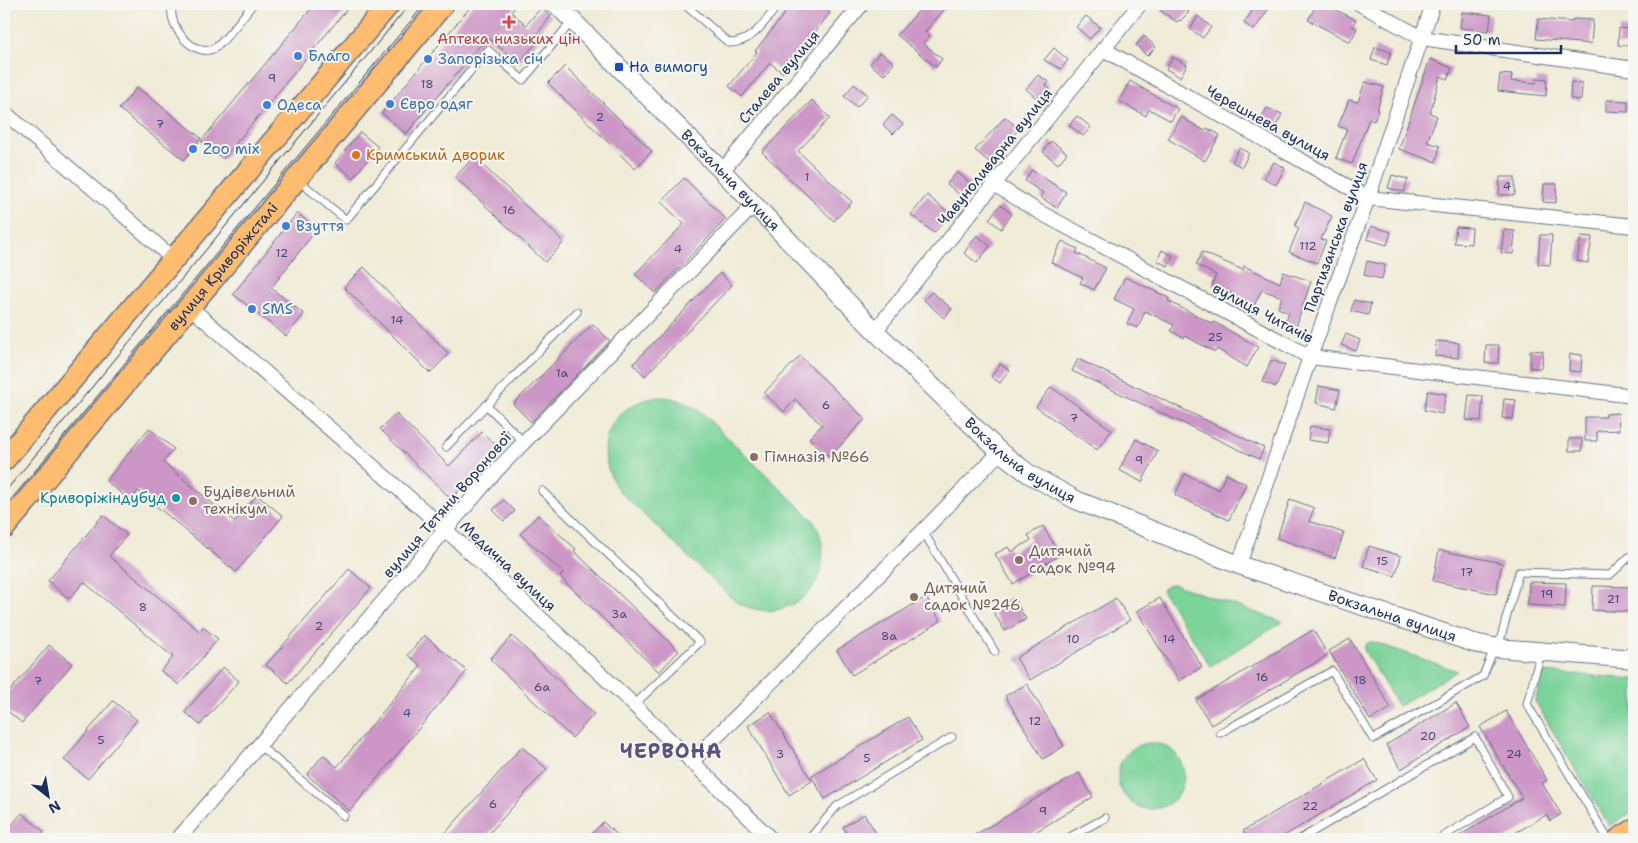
<svg xmlns="http://www.w3.org/2000/svg" width="1638" height="843" viewBox="0 0 1638 843" font-family="'Shantell Sans',sans-serif">
	<rect width="100%" height="100%" fill="#f6f6f2"/>
	<filter id="ink" filterUnits="userSpaceOnUse"><feTurbulence type="fractalNoise" baseFrequency=".02" numOctaves="2"/><feDisplacementMap in="SourceGraphic" scale="10" xChannelSelector="R" yChannelSelector="G"/><feConvolveMatrix kernelMatrix="1 2 1 2 8 2 1 2 1" color-interpolation-filters="sRGB"/></filter>
	<filter id="wash" filterUnits="userSpaceOnUse"><feTurbulence type="fractalNoise" baseFrequency=".0096" numOctaves="4" result="noise"/><feDisplacementMap in="SourceGraphic" scale="20" xChannelSelector="R" yChannelSelector="G"/><feGaussianBlur stdDeviation="1.12" result="paint"/><feColorMatrix in="noise" values="0 0 0 0 0 0 0 0 0 0 0 0 0 0 0 0 0 1.4 0 .05"/><feComposite in="paint" operator="in"/></filter>
	<g filter="url(#wash)">
		<rect width="100%" height="100%" fill="#f0ebd7"/>
		<g fill="#7ad399" stroke="#4a817c">
			<path d="M659 397C675 397 688 402 701 412L813 520C835 556 819 603 775 610 761 612 749 608 737 603L620 492C590 451 607 404 659 397Z"/>
			<polygon points="1173,584 1283,622 1210,666 1162,590 1167,585"/>
			<polygon points="1369,642 1374,642 1457,671 1398,706 1364,650 1365,646"/>
			<polygon points="1544,672 1634,679 1634,811 1609,826 1535,701"/>
			<circle cx="1151" cy="776" r="33"/>
		</g>
		<g id="blocks">
			<g fill="#cc97c6">
				<polygon points="315,4 340,4 347,9 223,159 201,141"/>
				<polygon points="473,4 517,4 511,12 526,25 541,8 551,16 537,34 541,37 519,63 487,37 406,134 382,113"/>
				<polygon points="792,4 818,4 830,13 783,73 770,63 742,97 729,86 757,52 755,51"/>
				<polygon points="925,4 949,4 925,32 930,35 923,43 942,59 936,67 897,35"/>
				<polygon points="1166,4 1177,4 1189,12 1180,21 1179,20 1177,22 1161,11"/>
				<polygon points="1257,4 1272,4 1254,30 1244,23"/>
				<polygon points="1317,4 1324,4 1356,20 1352,26 1357,29 1350,42 1308,20"/>
				<polygon points="1462,12 1491,15 1489,31 1460,28"/>
				<polygon points="1086,16 1100,27 1090,39 1076,27"/>
				<polygon points="1198,16 1211,27 1203,38 1190,29"/>
				<polygon points="1538,19 1572,22 1573,19 1593,20 1591,44 1536,39"/>
				<polygon points="1619,28 1630,29 1629,46 1618,45"/>
				<polygon points="1144,36 1156,47 1147,56 1136,45"/>
				<polygon points="1375,47 1391,52 1387,65 1371,60"/>
				<polygon points="1054,48 1068,60 1061,69 1044,60"/>
				<polygon points="880,52 894,63 884,75 870,64"/>
				<polygon points="1173,57 1187,65 1180,77 1166,69"/>
				<polygon points="1430,59 1452,68 1448,79 1440,76 1430,113 1437,116 1427,142 1440,146 1436,162 1399,149"/>
				<polygon points="565,66 652,151 635,169 548,83"/>
				<polygon points="1500,74 1512,75 1511,81 1536,83 1537,78 1547,79 1546,96 1498,91"/>
				<polygon points="1038,75 1049,82 1046,85 1050,89 1040,101 1026,89"/>
				<polygon points="1130,81 1178,109 1171,121 1149,109 1146,116 1119,101"/>
				<polygon points="1365,82 1384,87 1377,110 1378,111 1374,121 1369,119 1352,164 1336,158 1347,129 1338,126 1349,100 1358,102"/>
				<polygon points="1571,82 1582,83 1581,100 1570,99"/>
				<polygon points="854,84 868,95 857,107 844,96"/>
				<polygon points="137,87 201,138 184,160 119,109"/>
				<polygon points="812,100 830,118 798,151 852,202 834,221 762,152"/>
				<polygon points="1606,100 1628,101 1628,112 1606,111"/>
				<polygon points="1267,108 1282,114 1276,126 1261,120"/>
				<polygon points="892,115 903,124 893,134 883,125"/>
				<polygon points="1077,116 1091,127 1083,136 1069,125"/>
				<polygon points="1005,117 1019,129 989,162 975,150"/>
				<polygon points="1181,117 1205,131 1207,128 1220,135 1205,161 1168,139"/>
				<polygon points="360,132 378,147 353,178 335,163"/>
				<polygon points="1051,141 1067,153 1058,164 1043,152"/>
				<polygon points="1239,148 1249,153 1242,167 1232,162"/>
				<polygon points="474,157 564,242 545,262 455,177"/>
				<polygon points="1274,162 1285,168 1276,185 1264,178"/>
				<polygon points="1031,170 1066,192 1057,208 1040,197 1043,193 1025,181"/>
				<polygon points="957,172 971,184 961,196 947,184"/>
				<polygon points="1392,175 1408,179 1404,192 1388,188"/>
				<polygon points="1500,177 1515,177 1515,195 1499,195"/>
				<polygon points="684,178 726,219 655,293 635,274 684,224 661,202"/>
				<polygon points="1544,184 1557,184 1556,203 1543,202"/>
				<polygon points="927,195 950,214 934,233 911,215"/>
				<polygon points="1305,202 1332,216 1321,239 1326,241 1317,263 1289,252 1299,228 1295,226"/>
				<polygon points="1000,205 1012,214 1001,229 989,219"/>
				<polygon points="297,213 317,229 271,288 304,314 286,336 233,294"/>
				<polygon points="1371,226 1391,232 1387,245 1367,239"/>
				<polygon points="1456,227 1472,228 1471,244 1454,243"/>
				<polygon points="1504,230 1515,231 1513,254 1501,253"/>
				<polygon points="977,235 990,246 977,263 964,253"/>
				<polygon points="1540,235 1552,235 1550,265 1538,264"/>
				<polygon points="1581,236 1592,237 1588,263 1577,261"/>
				<polygon points="1062,241 1078,249 1076,253 1106,268 1094,290 1080,283 1083,278 1051,262"/>
				<polygon points="1162,250 1173,256 1168,266 1157,261"/>
				<polygon points="1202,252 1243,270 1244,266 1280,283 1283,272 1311,281 1296,327 1285,323 1289,313 1278,308 1282,297 1262,290 1252,309 1229,298 1231,293 1212,285 1216,275 1196,265"/>
				<polygon points="1367,261 1385,265 1382,279 1364,275"/>
				<polygon points="364,267 449,354 430,373 344,287"/>
				<polygon points="720,273 732,285 645,376 633,364"/>
				<polygon points="1125,277 1169,298 1168,301 1213,324 1214,322 1258,347 1247,367 1217,349 1215,352 1185,336 1184,338 1171,331 1174,325 1145,311 1138,328 1127,324 1134,309 1114,299"/>
				<polygon points="932,292 952,309 944,318 924,300"/>
				<polygon points="1354,300 1371,304 1368,315 1351,311"/>
				<polygon points="593,324 610,341 531,422 513,404"/>
				<polygon points="1346,334 1360,340 1356,351 1341,345"/>
				<polygon points="1436,341 1459,343 1458,358 1435,356"/>
				<polygon points="1486,345 1499,345 1498,363 1485,363"/>
				<polygon points="1530,350 1543,351 1542,368 1530,368"/>
				<polygon points="1570,354 1582,355 1581,372 1569,371"/>
				<polygon points="800,356 865,419 829,457 809,438 822,425 795,399 784,412 764,393"/>
				<polygon points="1078,359 1264,448 1259,459 1072,371"/>
				<polygon points="1271,360 1285,365 1276,387 1263,382"/>
				<polygon points="1000,364 1009,370 1000,383 991,377"/>
				<polygon points="1319,386 1340,390 1336,408 1316,403"/>
				<polygon points="1051,387 1112,430 1097,450 1036,407"/>
				<polygon points="1428,391 1446,394 1442,414 1424,410"/>
				<polygon points="1469,395 1483,396 1481,421 1466,420"/>
				<polygon points="1504,399 1516,400 1513,419 1502,418"/>
				<polygon points="1618,413 1619,430 1597,431 1597,441 1585,441 1585,417 1606,417 1606,414"/>
				<polygon points="396,414 449,466 482,432 500,449 451,499 380,429"/>
				<polygon points="1310,426 1330,429 1328,443 1308,440"/>
				<polygon points="149,428 174,449 163,462 235,522 257,495 283,516 236,572 138,491 131,501 106,481"/>
				<polygon points="1136,439 1158,451 1142,482 1119,470"/>
				<rect x="1569" y="439" width="13" height="12"/>
				<polygon points="1185,474 1219,490 1226,474 1246,484 1229,520 1175,495"/>
				<polygon points="1290,499 1314,508 1309,521 1344,533 1335,558 1277,538"/>
				<polygon points="504,500 515,511 504,521 493,510"/>
				<polygon points="103,515 127,535 109,556 199,631 203,627 218,639 179,685 161,671 173,657 84,582 69,599 48,581"/>
				<polygon points="538,515 576,549 574,551 679,651 659,672 560,577 563,573 520,534"/>
				<polygon points="1043,526 1060,555 1013,584 995,554 1008,547 1011,552 1031,540 1028,535"/>
				<polygon points="1369,546 1401,556 1395,576 1363,566"/>
				<polygon points="1439,550 1502,563 1496,594 1433,581"/>
				<polygon points="349,569 371,588 288,683 266,665"/>
				<polygon points="1529,582 1566,583 1565,607 1528,605"/>
				<polygon points="1593,586 1634,587 1634,612 1592,610"/>
				<polygon points="926,597 941,621 852,675 837,650"/>
				<polygon points="1013,598 1026,619 1005,631 993,611"/>
				<polygon points="1116,598 1130,620 1030,680 1016,658"/>
				<polygon points="1160,598 1202,667 1179,681 1137,611"/>
				<polygon points="1313,630 1328,655 1211,725 1196,700"/>
				<polygon points="424,635 467,671 350,811 307,775 323,755 337,767 421,666 408,655"/>
				<polygon points="512,636 594,714 572,738 490,659"/>
				<polygon points="1350,639 1391,708 1370,720 1329,651"/>
				<polygon points="49,645 72,664 22,723 4,708 4,698"/>
				<polygon points="223,667 239,681 200,725 185,712"/>
				<polygon points="1027,684 1064,746 1043,759 1005,696"/>
				<polygon points="113,701 137,720 88,779 64,760"/>
				<polygon points="1456,703 1470,727 1401,769 1386,745"/>
				<polygon points="1506,711 1547,780 1542,783 1561,814 1550,821 1546,815 1505,839 1454,839 1522,798 1480,727"/>
				<polygon points="770,712 812,781 789,795 748,726"/>
				<polygon points="908,717 922,740 825,799 811,776"/>
				<polygon points="522,747 547,769 484,839 440,839"/>
				<polygon points="1364,759 1377,780 1279,839 1248,839 1243,831"/>
				<polygon points="1079,773 1093,797 1024,839 968,839"/>
				<polygon points="22,813 44,832 38,839 4,839 4,834"/>
				<polygon points="864,814 880,839 850,839 843,827"/>
				<polygon points="603,822 622,839 587,839"/>
			</g>
		</g>
	</g>
	<g filter="url(#ink)">
		<use href="#blocks" fill-opacity="0" stroke="#667188" stroke-width="1"/>
		<g fill="none" stroke-linecap="round" stroke-linejoin="round">
			<g stroke="#667188" stroke-width="9">
				<g id="service">
					<path d="M172 4C170 18 175 28 184 39 191 46 204 55 215 48 226 40 244 15 253 4"/>
					<path d="M684 4 729 43C753 43 765 21 779 4"/>
					<polyline points="298,180 346,220 488,50 523,80 573,20"/>
					<polyline points="486,405 524,442"/>
					<polyline points="446,447 577,312"/>
					<polyline points="542,491 700,642 634,705"/>
					<polyline points="923,531 995,652"/>
					<polyline points="1541,652 1527,704 1608,839"/>
					<polyline points="1220,733 1332,671 1373,739 1483,676 1491,656 1498,648 1519,572 1610,575 1629,557 1634,557"/>
					<polyline points="259,745 344,816"/>
					<polyline points="809,839 837,806 952,737"/>
					<polyline points="1066,839 1105,818"/>
					<polyline points="1300,839 1475,737 1508,797 1439,839"/>
				</g>
			</g>
			<g stroke="#667188" stroke-width="16">
				<g id="minor">
					<polyline points="1360,4 1422,38 1634,69"/>
					<polyline points="1103,49 1368,198 1634,226"/>
					<polyline points="4,112 118,210 173,259"/>
					<polyline points="722,171 862,4"/>
					<polyline points="994,184 1039,212 1310,357 1634,396"/>
					<polyline points="190,307 446,530 634,705 771,839"/>
					<polyline points="875,331 1140,4"/>
					<polyline points="1239,565 1310,357 1368,198 1433,4"/>
					<polyline points="691,762 923,531 1000,452"/>
					<polyline points="178,839 497,470 754,205"/>
				</g>
			</g>
			<g stroke="#667188" stroke-width="20">
				<g id="tertiary">
					<path id="s1" d="M556 4 722 171 875 331 1000 452 1029 474 1076 500 1239 565 1474 643 1498 648 1634 659"/>
				</g>
			</g>
			<g stroke="#667188" stroke-width="24">
				<g id="primary">
					<polyline points="4,460 389,4"/>
					<path id="s2" d="M4 528 443 4"/>
					<polyline points="1619,839 1634,830"/>
				</g>
			</g>
			<use href="#service" stroke="#fff" stroke-width="7"/>
			<use href="#minor" stroke="#fff" stroke-width="14"/>
			<use href="#tertiary" stroke="#fff" stroke-width="18"/>
			<use href="#primary" stroke="#febc70" stroke-width="21"/>
			<g stroke="#1b2f5e" stroke-width="1">
				<polyline points="4,493 410,4"/>
				<polyline points="4,508 425,4"/>
			</g>
		</g>
	</g>
	<path fill="#e0444e" stroke="#f6f6f2" stroke-width="2" d="M506.5 14.5h5v5h5v5h-5v5h-5v-5h-5v-5h5z"/>
	<g fill="#3f7fe0" stroke="#f6f6f2" stroke-width="2">
		<circle cx="298" cy="56" r="5"/>
		<circle cx="428" cy="59" r="5"/>
		<circle cx="390" cy="104" r="5"/>
		<circle cx="267" cy="105" r="5"/>
		<circle cx="193" cy="149" r="5"/>
		<circle cx="286" cy="226" r="5"/>
		<circle cx="252" cy="309" r="5"/>
	</g>
	<rect fill="#1a4fb4" stroke="#f6f6f2" stroke-width="2" x="614" y="62" width="10" height="10" rx="2.5"/>
	<circle fill="#e8710a" stroke="#f6f6f2" stroke-width="2" cx="356" cy="155" r="5"/>
	<g fill="#8d6e63" stroke="#f6f6f2" stroke-width="2">
		<circle cx="754" cy="457" r="5"/>
		<circle cx="193" cy="501" r="5"/>
		<circle cx="1019" cy="560" r="5"/>
		<circle cx="914" cy="597" r="5"/>
	</g>
	<circle fill="#0f9aa8" stroke="#f6f6f2" stroke-width="2" cx="176" cy="498" r="5"/>
	<g text-anchor="middle" dominant-baseline="central" stroke-width="4" stroke-linejoin="round" paint-order="stroke">
		<g font-size="12" fill="#474978">
			<text x="272" y="78">9</text>
			<text x="427" y="84">18</text>
			<text x="600" y="117">2</text>
			<text x="160" y="124">7</text>
			<text x="807" y="177">1</text>
			<text x="1507" y="186">4</text>
			<text x="509" y="210">16</text>
			<text x="1308" y="246">112</text>
			<text x="678" y="249">4</text>
			<text x="282" y="253">12</text>
			<text x="397" y="320">14</text>
			<text x="1215" y="337">25</text>
			<text x="562" y="373">1а</text>
			<text x="826" y="405">6</text>
			<text x="1074" y="418">7</text>
			<text x="1139" y="460">9</text>
			<text x="1382" y="561">15</text>
			<text x="1467" y="572">17</text>
			<text x="1547" y="594">19</text>
			<text x="1613" y="599">21</text>
			<text x="143" y="607">8</text>
			<text x="619" y="614">3а</text>
			<text x="319" y="626">2</text>
			<text x="889" y="636">8а</text>
			<text x="1073" y="639">10</text>
			<text x="1169" y="639">14</text>
			<text x="1262" y="677">16</text>
			<text x="1360" y="680">18</text>
			<text x="38" y="681">7</text>
			<text x="542" y="687">6а</text>
			<text x="407" y="713">4</text>
			<text x="1035" y="721">12</text>
			<text x="1428" y="736">20</text>
			<text x="101" y="740">5</text>
			<text x="780" y="754">3</text>
			<text x="1514" y="754">24</text>
			<text x="867" y="758">5</text>
			<text x="493" y="804">6</text>
			<text x="1310" y="806">22</text>
			<text x="1043" y="811">9</text>
		</g>
		<g font-size="15" fill="#be3a42" stroke="#f6f6f2">
			<text x="509" y="39">Аптека низьких цін</text>
		</g>
		<g font-size="15" fill="#366cbe" stroke="#f6f6f2" text-anchor="start">
			<text x="308" y="56">Благо</text>
			<text x="438" y="59">Запорізька січ</text>
			<text x="400" y="104">Євро одяг</text>
			<text x="277" y="105">Одеса</text>
			<text x="203" y="149">Zoo mix</text>
			<text x="296" y="226">Взуття</text>
			<text x="262" y="309">SMS</text>
		</g>
		<g font-size="15" fill="#164399" stroke="#f6f6f2" text-anchor="start">
			<text x="629" y="67">На вимогу</text>
		</g>
		<g font-size="15" fill="#1b2f5e" stroke="#f6f6f2">
			<text transform="translate(779 77) rotate(-50)">Сталева вулиця</text>
			<text transform="translate(1268 123) rotate(29)">Черешнева вулиця</text>
			<text transform="translate(995 157) rotate(-51)">Чавуноливарна вулиця</text>
			<text stroke="none"><textPath href="#s1" startOffset="248">Вокзальна вулиця</textPath></text>
			<text transform="translate(1336 237) rotate(-70)">Партизанська вулиця</text>
			<text stroke="none"><textPath href="#s2" startOffset="341">вулиця Криворіжсталі</textPath></text>
			<text transform="translate(1263 313) rotate(28)">вулиця Читачів</text>
			<text stroke="none"><textPath href="#s1" startOffset="652">Вокзальна вулиця</textPath></text>
			<text transform="translate(447 505) rotate(-49)">вулиця Тетяни Воронової</text>
			<text transform="translate(508 566) rotate(43)">Медична вулиця</text>
			<text stroke="none"><textPath href="#s1" startOffset="1058">Вокзальна вулиця</textPath></text>
		</g>
		<g font-size="15" fill="#c56008" stroke="#f6f6f2" text-anchor="start">
			<text x="366" y="155">Кримський дворик</text>
		</g>
		<g font-size="15" fill="#785e54" stroke="#f6f6f2" text-anchor="start">
			<text x="764" y="457">Гімназія №66</text>
			<text x="203" y="492">Будівельний<tspan x="203" dy="17">технікум</tspan></text>
			<text x="1029" y="551">Дитячий<tspan x="1029" dy="17">садок №94</tspan></text>
			<text x="924" y="588">Дитячий<tspan x="924" dy="17">садок №246</tspan></text>
		</g>
		<g font-size="15" fill="#0d838f" stroke="#f6f6f2" text-anchor="end">
			<text x="166" y="498">Криворіжіндубуд</text>
		</g>
		<g font-size="20" font-weight="bold" letter-spacing="1" fill="#595382" stroke="#f6f6f2">
			<text x="671" y="751">ЧЕРВОНА</text>
		</g>
	</g>
	<rect width="1638" height="843" fill="none" stroke="#f6f6f2" stroke-width="20"/>
	<g transform="translate(48 796) rotate(149)" stroke="#f6f6f2" stroke-width="4" paint-order="stroke">
	<path d="M0-4L9 19L0 12L-9 19Z" fill="#1b2f5e"/>
	<text y="-8" font-size="14" font-weight="bold" text-anchor="middle" fill="#1b2f5e">N</text>
	</g>
	<path d="M1456 45v8h105v-8" fill="none" stroke="#1b2f5e" stroke-width="2.5"/>
	<text x="1463" y="45" font-size="15" fill="#1b2f5e" stroke="#f6f6f2" stroke-width="4" paint-order="stroke">50 m</text>
</svg>
